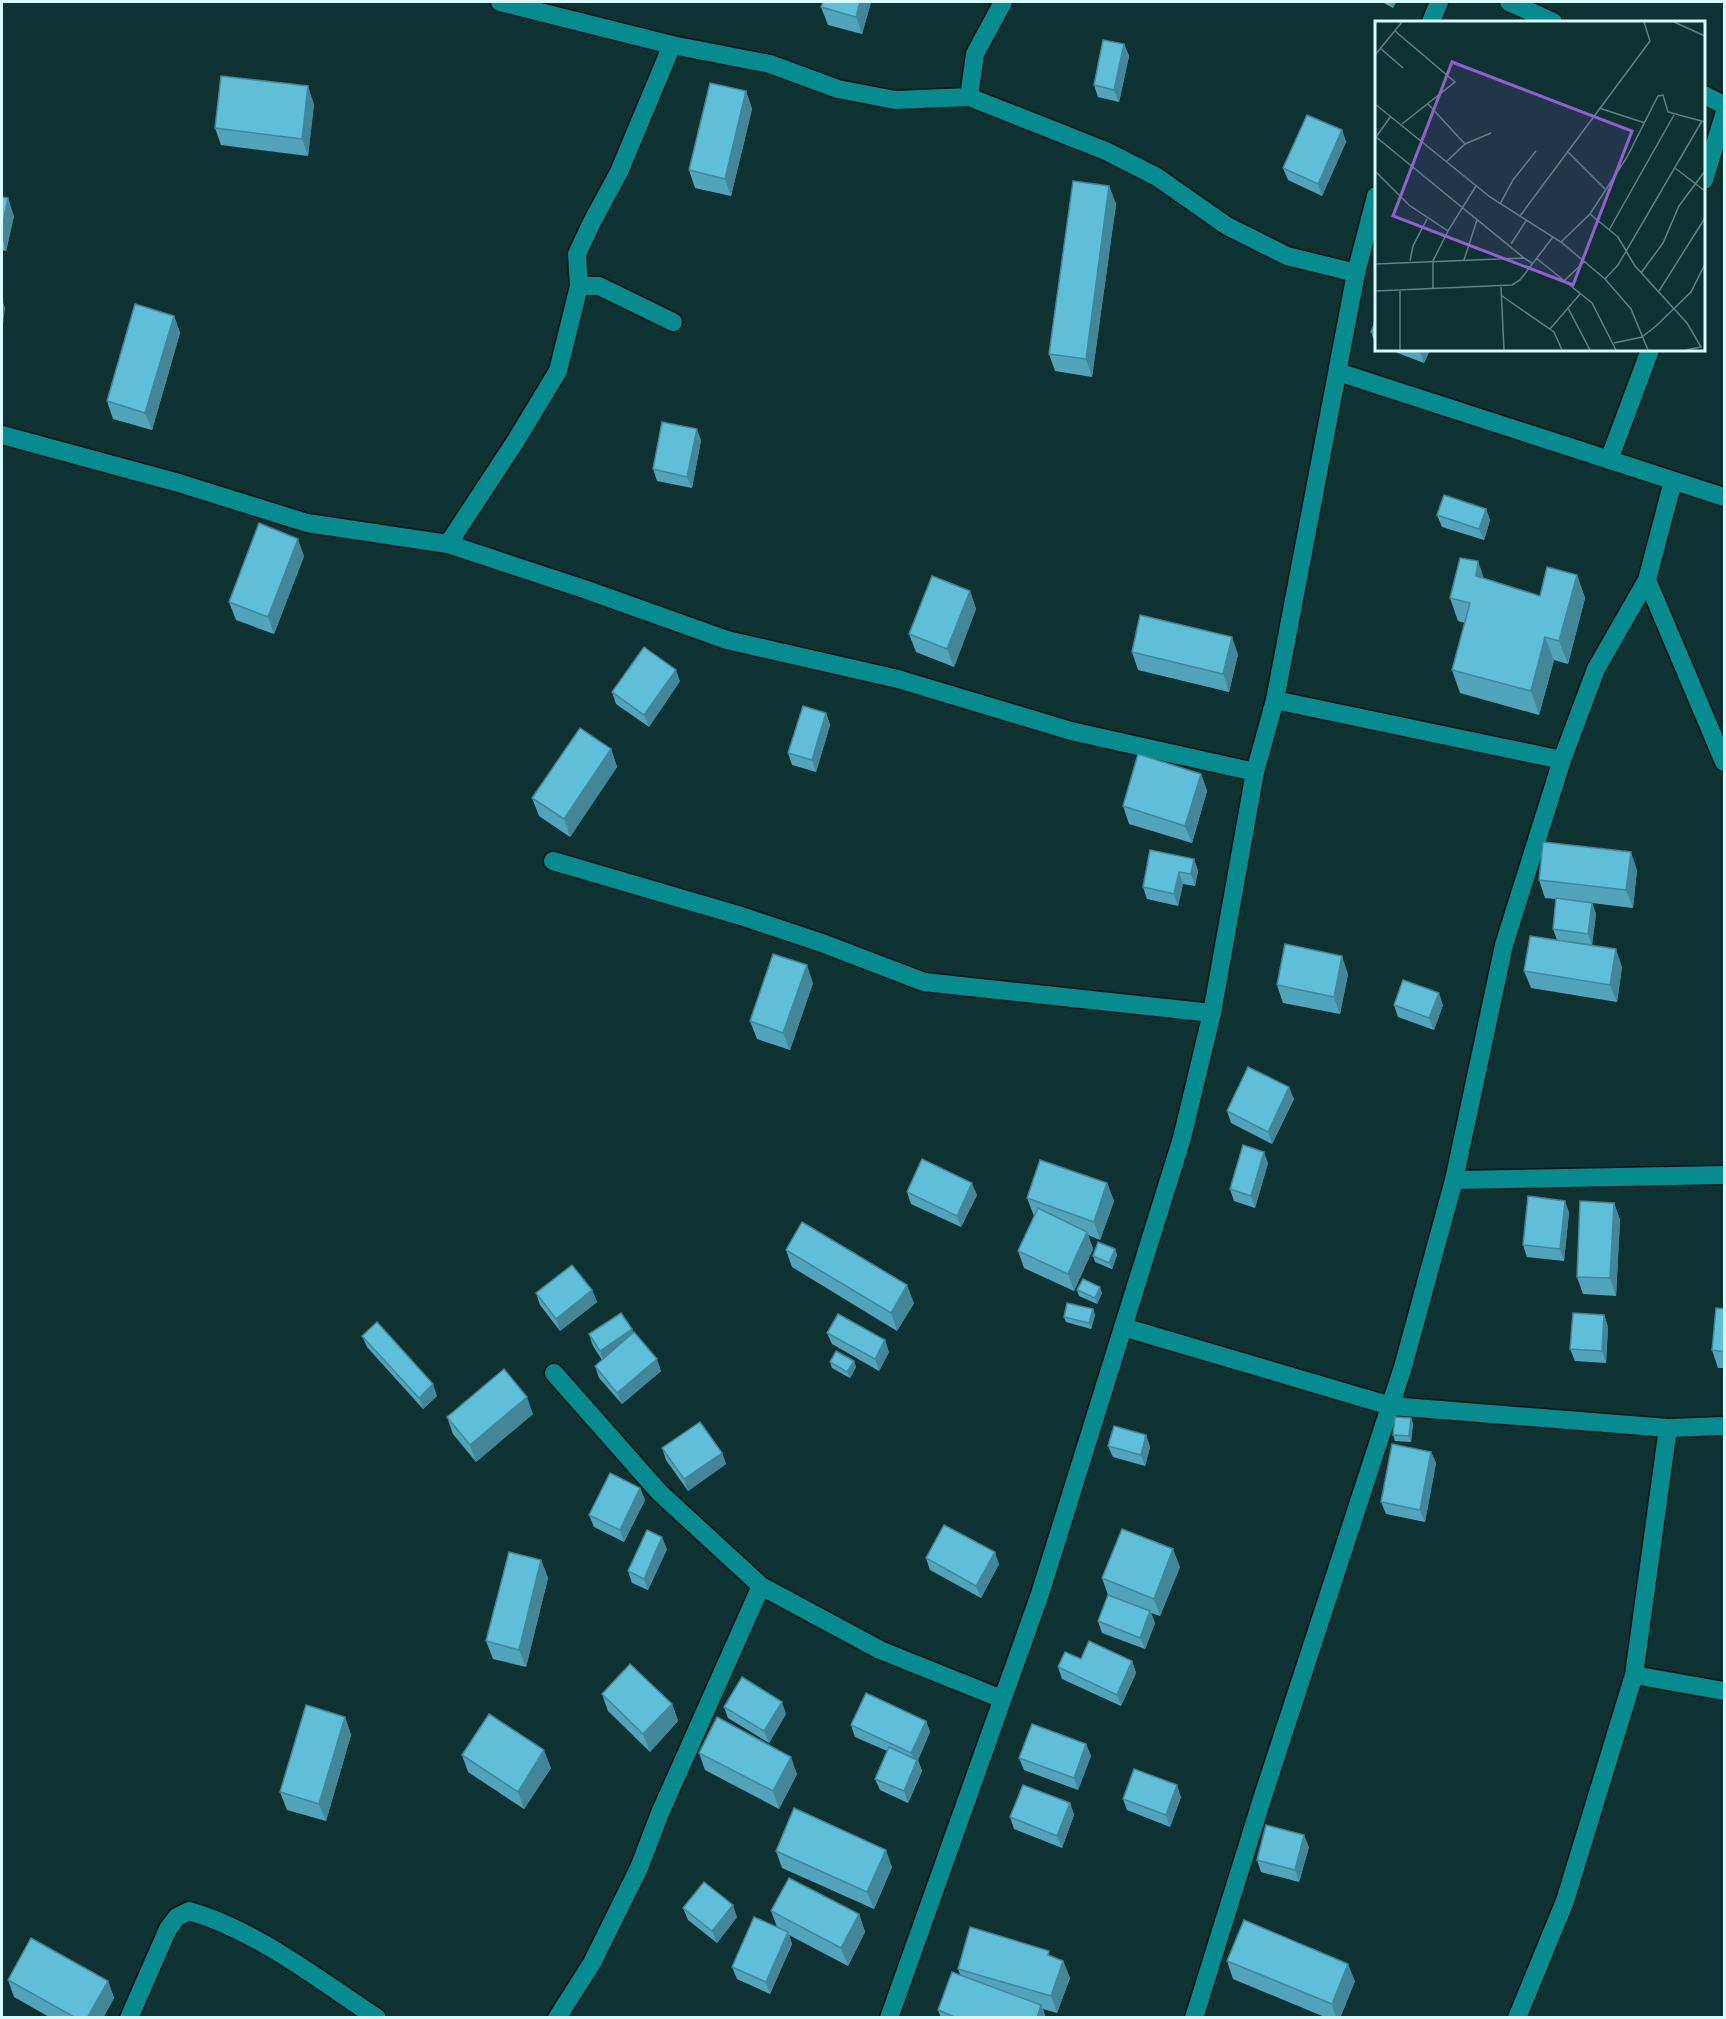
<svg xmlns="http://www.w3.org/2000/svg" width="1726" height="2019" viewBox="0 0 1726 2019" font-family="'Source Serif 4',serif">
	<rect width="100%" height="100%" fill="#0e3132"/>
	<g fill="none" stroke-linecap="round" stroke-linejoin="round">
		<g stroke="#081616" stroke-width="21">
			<g id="minor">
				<polyline points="500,2 672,45 770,64 838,89 895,100 969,97 1106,151 1157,177 1227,226 1287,256 1356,273"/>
				<polyline points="1509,2 1553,22"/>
				<polyline points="1431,22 1439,2"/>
				<polyline points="1704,95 1724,105"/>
				<polyline points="969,97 975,54 1003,2"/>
				<polyline points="1704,180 1724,115"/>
				<polyline points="579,286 599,286 673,322"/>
				<polyline points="1338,372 1724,497"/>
				<polyline points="2,435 179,483 307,523 448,544 587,590 727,640 898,679 1071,731 1255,772"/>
				<polyline points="1609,460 1650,350"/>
				<polyline points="1673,481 1647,580 1724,762"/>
				<polyline points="448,544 515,442 558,371 579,286 577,254 592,222 619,172 672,45"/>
				<polyline points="1275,700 1562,760"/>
				<polyline points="553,861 741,916 822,943 924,982 1212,1013"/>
				<polyline points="1454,1180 1724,1175"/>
				<polyline points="1123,1327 1391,1406 1668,1428 1634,1675 1565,1901 1517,2018"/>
				<polyline points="554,1373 659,1492 761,1586 880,1650 1002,1699"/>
				<polyline points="1668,1428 1724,1426"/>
				<polyline points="1634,1675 1724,1691"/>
				<path d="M129 2018 168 1929 177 1917 189 1911C256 1930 319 1980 377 2018"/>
				<polyline points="557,2018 592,1963 639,1868 660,1813 761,1586"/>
				<polyline points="889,2018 1040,1594 1182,1138 1212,1013 1255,772 1275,700 1356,273 1376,196"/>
				<polyline points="1194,2018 1263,1796 1403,1367 1454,1180 1504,945 1562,760 1596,669 1647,580"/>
			</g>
		</g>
		<use href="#minor" stroke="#068b8e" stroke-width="18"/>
	</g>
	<g fill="#52a4bb">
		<polygon points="823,2 871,2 862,34 828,25 821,7"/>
		<polygon points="1382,2 1396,2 1393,8"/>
		<polygon points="1124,44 1129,56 1119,102 1098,97 1094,85"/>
		<polygon points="746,91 752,109 731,196 695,188 689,170"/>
		<polygon points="314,104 308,156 221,145 215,128"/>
		<polygon points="1342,130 1346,142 1322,196 1288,180 1283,168"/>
		<polygon points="1109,186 1116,204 1092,377 1055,371 1049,354"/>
		<polygon points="2,197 14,216 6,251 2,250"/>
		<polygon points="174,316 180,333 152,430 113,419 107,401"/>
		<polygon points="1377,318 1377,344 1375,343 1371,332"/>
		<polygon points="1390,350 1430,350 1424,363"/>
		<polygon points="701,440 692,488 657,481 653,469"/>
		<polygon points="1486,509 1490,520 1484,540 1442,527 1437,515"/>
		<polygon points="304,556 274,634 236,620 229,602"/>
		<polygon points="1577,575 1585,598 1568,664 1554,660 1539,715 1460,693 1452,670 1465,623 1458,621 1450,598 1484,578 1540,596"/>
		<polygon points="970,591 976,609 954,667 916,652 909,634"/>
		<polygon points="1132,652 1238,654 1229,692 1138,670"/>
		<polygon points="680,681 649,727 616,704 612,692"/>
		<polygon points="826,713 830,725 816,772 792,765 788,753"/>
		<polygon points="611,749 617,767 570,837 539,816 532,798"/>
		<polygon points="1201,774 1207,791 1192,843 1129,824 1123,806"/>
		<polygon points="1194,859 1198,871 1195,886 1183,884 1178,906 1147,899 1143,887"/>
		<polygon points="1637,870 1633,908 1592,903 1596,914 1592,945 1622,967 1617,1002 1531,988 1524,971 1557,940 1553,929 1556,899 1545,898 1539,880"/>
		<polygon points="1348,974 1340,1014 1283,1003 1277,985"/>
		<polygon points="813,983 790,1050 757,1039 750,1021"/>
		<polygon points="1394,1005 1443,1005 1434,1030 1398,1017"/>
		<polygon points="1294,1099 1272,1144 1231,1123 1227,1111"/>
		<polygon points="1268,1163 1255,1208 1234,1201 1230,1189"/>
		<polygon points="1107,1183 1114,1201 1100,1240 1088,1235 1093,1249 1074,1291 1024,1268 1018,1251 1034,1216 1027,1198"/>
		<polygon points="907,1192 977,1195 961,1227 911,1204"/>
		<polygon points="1614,1203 1620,1220 1616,1296 1583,1294 1577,1277"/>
		<polygon points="1569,1212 1564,1261 1527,1257 1523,1245"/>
		<polygon points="1115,1249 1117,1255 1112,1269 1095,1262 1093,1256"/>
		<polygon points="786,1250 914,1303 897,1331 792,1267"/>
		<polygon points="592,1290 597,1302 560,1331 540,1305 536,1293"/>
		<polygon points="1077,1290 1102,1293 1097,1304 1079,1296"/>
		<polygon points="1093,1309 1095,1315 1091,1329 1066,1322 1064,1317"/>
		<polygon points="1725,1309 1725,1368 1718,1368 1712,1350"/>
		<polygon points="1604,1315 1608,1327 1606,1363 1575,1361 1570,1349"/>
		<polygon points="632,1329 633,1333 661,1371 622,1404 599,1378 595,1366 602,1360 593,1346 589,1334"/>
		<polygon points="827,1333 889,1352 879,1371 832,1344"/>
		<polygon points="362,1336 437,1396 423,1409 367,1347"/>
		<polygon points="854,1361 856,1367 850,1378 832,1368 830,1362"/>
		<polygon points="533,1414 476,1462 453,1434 447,1417"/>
		<polygon points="1411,1418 1413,1424 1411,1442 1395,1441 1393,1435"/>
		<polygon points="1146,1435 1150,1447 1145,1466 1113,1457 1108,1446"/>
		<polygon points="662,1448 722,1453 726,1464 688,1491 666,1460"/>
		<polygon points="1431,1452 1436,1463 1425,1522 1386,1514 1381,1502"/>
		<polygon points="640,1488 645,1500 624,1542 594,1527 589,1515"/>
		<polygon points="667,1549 648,1590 632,1583 628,1571"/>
		<polygon points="926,1558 999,1564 981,1598 930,1570"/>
		<polygon points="541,1560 548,1578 526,1667 493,1659 486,1641"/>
		<polygon points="1180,1567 1160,1616 1151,1613 1155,1623 1145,1649 1102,1633 1098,1621 1108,1595 1102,1578"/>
		<polygon points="1081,1659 1132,1661 1136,1673 1121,1706 1062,1679 1058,1667"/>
		<polygon points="602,1694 672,1704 678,1721 650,1752 608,1711"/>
		<polygon points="724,1707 786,1714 769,1743 728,1718"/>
		<polygon points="345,1717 351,1735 326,1821 287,1810 280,1792"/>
		<polygon points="926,1721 930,1732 918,1760 922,1771 908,1803 880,1790 875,1779 887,1751 855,1737 851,1725"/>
		<polygon points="1086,1744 1091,1756 1078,1790 1024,1770 1019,1758"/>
		<polygon points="699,1753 797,1774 779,1809 705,1770"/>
		<polygon points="462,1755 551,1768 524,1809 468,1772"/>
		<polygon points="1181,1797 1170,1827 1127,1810 1123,1799"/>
		<polygon points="1070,1803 1074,1815 1062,1848 1014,1829 1010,1817"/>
		<polygon points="1309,1847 1299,1882 1261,1872 1257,1860"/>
		<polygon points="776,1851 892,1867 874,1909 782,1868"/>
		<polygon points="683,1908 737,1917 717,1943 688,1920"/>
		<polygon points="771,1911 859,1914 865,1932 848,1966 789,1935 792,1944 770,1994 737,1979 732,1967 777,1927"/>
		<polygon points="1051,1956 1063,1961 1070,1978 1057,2013 1043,2009 1046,2018 941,2018 938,2010 960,1974 958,1969"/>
		<polygon points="1227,1961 1355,1981 1340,2018 1327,2018 1233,1979"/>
		<polygon points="8,1980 108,1981 114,1998 103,2018 51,2018 14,1997"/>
	</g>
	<g fill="#428698">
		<polygon points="860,2 871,2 862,34 856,17"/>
		<polygon points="1390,2 1396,2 1393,8"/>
		<polygon points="1124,44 1129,56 1119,102 1114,90"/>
		<polygon points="308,86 314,104 308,156 302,139"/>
		<polygon points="746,91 752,109 731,196 725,179"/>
		<polygon points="1342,130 1346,142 1322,196 1318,184"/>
		<polygon points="1109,186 1116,204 1092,377 1086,359"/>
		<polygon points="8,198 14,216 6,251 2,237 2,227"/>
		<polygon points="2,299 5,308 2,332"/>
		<polygon points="174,316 180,333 152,430 145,413"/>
		<polygon points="1421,350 1430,350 1424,363 1420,352"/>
		<polygon points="697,429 701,440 692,488 687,477"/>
		<polygon points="1486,509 1490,520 1484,540 1479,529"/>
		<polygon points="298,539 304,556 274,634 268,617"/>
		<polygon points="1478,561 1486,584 1476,576"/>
		<polygon points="1577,575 1585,598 1568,664 1559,641"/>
		<polygon points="970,591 976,609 954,667 947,649"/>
		<polygon points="1232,637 1238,654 1229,692 1223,674"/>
		<polygon points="1545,637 1554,660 1539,715 1531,691"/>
		<polygon points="676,670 680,681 649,727 644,715"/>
		<polygon points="826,713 830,725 816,772 812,760"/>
		<polygon points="611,749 617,767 570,837 564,819"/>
		<polygon points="1201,774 1207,791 1192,843 1185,826"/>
		<polygon points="1631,852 1637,870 1633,908 1626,890"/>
		<polygon points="1194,859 1198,871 1195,886 1191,874"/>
		<polygon points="1179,872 1183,884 1178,906 1174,894"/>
		<polygon points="1592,903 1596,914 1592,945 1588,934"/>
		<polygon points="1616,949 1622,967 1617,1002 1610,985"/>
		<polygon points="1342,956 1348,974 1340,1014 1334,997"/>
		<polygon points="807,965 813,983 790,1050 783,1033"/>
		<polygon points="1439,993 1443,1005 1434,1030 1429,1018"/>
		<polygon points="1289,1087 1294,1099 1272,1144 1268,1132"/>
		<polygon points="1264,1152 1268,1163 1255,1208 1251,1196"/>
		<polygon points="972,1183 977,1195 961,1227 957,1216"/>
		<polygon points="1107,1183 1114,1201 1100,1240 1094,1222"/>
		<polygon points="1565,1201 1569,1212 1564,1261 1560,1249"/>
		<polygon points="1614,1203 1620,1220 1616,1296 1610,1278"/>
		<polygon points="1087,1232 1093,1249 1074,1291 1068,1274"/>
		<polygon points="1115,1249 1117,1255 1112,1269 1109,1263"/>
		<polygon points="907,1285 914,1303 897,1331 891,1313"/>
		<polygon points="1100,1287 1102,1293 1097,1304 1095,1298"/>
		<polygon points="592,1290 597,1302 560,1331 556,1319"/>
		<polygon points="1093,1309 1095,1315 1091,1329 1089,1323"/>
		<polygon points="1604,1315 1608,1327 1606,1363 1602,1351"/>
		<polygon points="632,1329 636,1341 604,1362 600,1351"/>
		<polygon points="885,1340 889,1352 879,1371 875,1359"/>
		<polygon points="657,1359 661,1371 622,1404 617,1393"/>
		<polygon points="854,1361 856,1367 850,1378 847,1372"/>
		<polygon points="433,1384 437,1396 423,1409 419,1398"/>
		<polygon points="527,1397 533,1414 476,1462 470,1445"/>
		<polygon points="1411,1418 1413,1424 1411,1442 1409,1436"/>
		<polygon points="1146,1435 1150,1447 1145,1466 1141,1455"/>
		<polygon points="1431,1452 1436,1463 1425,1522 1420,1510"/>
		<polygon points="722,1453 726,1464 688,1491 684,1479"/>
		<polygon points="640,1488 645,1500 624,1542 620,1530"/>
		<polygon points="662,1537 667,1549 648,1590 644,1579"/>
		<polygon points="1173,1549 1180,1567 1160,1616 1154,1599"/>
		<polygon points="995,1552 999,1564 981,1598 976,1586"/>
		<polygon points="541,1560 548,1578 526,1667 519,1650"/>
		<polygon points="1150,1611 1155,1623 1145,1649 1140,1638"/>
		<polygon points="1132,1661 1136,1673 1121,1706 1117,1695"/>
		<polygon points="782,1702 786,1714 769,1743 764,1731"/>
		<polygon points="672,1704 678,1721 650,1752 643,1734"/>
		<polygon points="345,1717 351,1735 326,1821 319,1804"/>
		<polygon points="926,1721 930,1732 918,1760 922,1771 908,1803 904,1791 915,1764 911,1753"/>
		<polygon points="1086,1744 1091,1756 1078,1790 1074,1778"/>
		<polygon points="544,1750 551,1768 524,1809 518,1792"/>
		<polygon points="791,1757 797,1774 779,1809 773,1791"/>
		<polygon points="1177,1785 1181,1797 1170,1827 1166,1815"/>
		<polygon points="1070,1803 1074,1815 1062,1848 1057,1836"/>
		<polygon points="1304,1835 1309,1847 1299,1882 1295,1870"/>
		<polygon points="886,1850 892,1867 874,1909 867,1892"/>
		<polygon points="733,1905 737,1917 717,1943 712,1931"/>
		<polygon points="859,1914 865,1932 848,1966 841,1948"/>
		<polygon points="788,1932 792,1944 770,1994 766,1982"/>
		<polygon points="1063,1961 1070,1978 1057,2013 1051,1996"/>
		<polygon points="1348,1964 1355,1981 1340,2018 1336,2018 1332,2004"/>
		<polygon points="108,1981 114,1998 103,2018 87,2018"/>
		<polygon points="1041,2005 1046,2018 1037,2018"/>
	</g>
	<g fill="#5fbfd9" stroke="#428698" stroke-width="1.5">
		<polygon points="823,2 860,2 856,17 821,7"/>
		<polygon points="1103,40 1124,44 1114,90 1094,85"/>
		<polygon points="221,76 308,86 302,139 215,128"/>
		<polygon points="710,83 746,91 725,179 689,170"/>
		<polygon points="1307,115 1342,130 1318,184 1283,168"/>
		<polygon points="1073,181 1109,186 1086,359 1049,354"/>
		<polygon points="2,197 8,198 2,227"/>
		<polygon points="135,304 174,316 145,413 107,401"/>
		<polygon points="1377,318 1377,334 1371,332"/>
		<polygon points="662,422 697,429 687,477 653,469"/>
		<polygon points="1444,495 1486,509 1479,529 1437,515"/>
		<polygon points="259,523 298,539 268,617 229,602"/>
		<polygon points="1460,558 1478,561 1476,576 1540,596 1547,567 1577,575 1559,641 1545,637 1531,691 1452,670 1470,603 1450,598"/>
		<polygon points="932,576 970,591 947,649 909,634"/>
		<polygon points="1140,615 1232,637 1223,674 1132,652"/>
		<polygon points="644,647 676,670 644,715 612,692"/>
		<polygon points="803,706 826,713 812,760 788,753"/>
		<polygon points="580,728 611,749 564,819 532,798"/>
		<polygon points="1138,754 1201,774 1185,826 1123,806"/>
		<polygon points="1543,842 1631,852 1626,890 1539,880"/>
		<polygon points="1150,850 1194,859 1191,874 1179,872 1174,894 1143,887"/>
		<polygon points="1556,898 1592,903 1588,934 1553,929"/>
		<polygon points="1530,936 1616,949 1610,985 1524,971"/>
		<polygon points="1285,944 1342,956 1334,997 1277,985"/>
		<polygon points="773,954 807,965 783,1033 750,1021"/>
		<polygon points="1403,980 1439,993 1429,1018 1394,1005"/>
		<polygon points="1248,1067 1289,1087 1268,1132 1227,1111"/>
		<polygon points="1243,1145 1264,1152 1251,1196 1230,1189"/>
		<polygon points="922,1159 972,1183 957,1216 907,1192"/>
		<polygon points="1040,1160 1107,1183 1094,1222 1027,1198"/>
		<polygon points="1528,1196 1565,1201 1560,1249 1523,1245"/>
		<polygon points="1580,1201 1614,1203 1610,1278 1577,1277"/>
		<polygon points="1038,1208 1087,1232 1068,1274 1018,1251"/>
		<polygon points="802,1222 907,1285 891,1313 786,1250"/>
		<polygon points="1098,1242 1115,1249 1109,1263 1093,1256"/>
		<polygon points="572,1265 592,1290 556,1319 536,1293"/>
		<polygon points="1083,1279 1100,1287 1095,1298 1077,1290"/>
		<polygon points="1067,1303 1093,1309 1089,1323 1064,1317"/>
		<polygon points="1716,1308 1725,1309 1725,1352 1712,1350"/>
		<polygon points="621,1313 632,1329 600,1351 589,1334"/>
		<polygon points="1573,1313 1604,1315 1602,1351 1570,1349"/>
		<polygon points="838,1314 885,1340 875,1359 827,1333"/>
		<polygon points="377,1322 433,1384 419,1398 362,1336"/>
		<polygon points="634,1332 657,1359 617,1393 595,1366"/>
		<polygon points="836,1351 854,1361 847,1372 830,1362"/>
		<polygon points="504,1369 527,1397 470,1445 447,1417"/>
		<polygon points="1395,1417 1411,1418 1409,1436 1393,1435"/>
		<polygon points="700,1422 722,1453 684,1479 662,1448"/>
		<polygon points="1114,1426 1146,1435 1141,1455 1108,1446"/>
		<polygon points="1392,1444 1431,1452 1420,1510 1381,1502"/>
		<polygon points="610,1473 640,1488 620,1530 589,1515"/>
		<polygon points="944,1525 995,1552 976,1586 926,1558"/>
		<polygon points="1122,1529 1173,1549 1154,1599 1102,1578"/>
		<polygon points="647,1530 662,1537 644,1579 628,1571"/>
		<polygon points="509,1552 541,1560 519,1650 486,1641"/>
		<polygon points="1108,1595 1150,1611 1140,1638 1098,1621"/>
		<polygon points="1089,1641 1132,1661 1117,1695 1058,1667 1065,1652 1081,1659"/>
		<polygon points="630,1664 672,1704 643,1734 602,1694"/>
		<polygon points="742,1677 782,1702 764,1731 724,1707"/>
		<polygon points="866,1693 926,1721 911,1753 851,1725"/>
		<polygon points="306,1705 345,1717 319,1804 280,1792"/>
		<polygon points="489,1714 544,1750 518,1792 462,1755"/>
		<polygon points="717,1717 791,1757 773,1791 699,1753"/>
		<polygon points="1032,1724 1086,1744 1074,1778 1019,1758"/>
		<polygon points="889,1747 917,1760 904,1791 875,1779"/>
		<polygon points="1134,1769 1177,1785 1166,1815 1123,1799"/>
		<polygon points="1023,1785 1070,1803 1057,1836 1010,1817"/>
		<polygon points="794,1808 886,1850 867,1892 776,1851"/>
		<polygon points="1266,1825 1304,1835 1295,1870 1257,1860"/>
		<polygon points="789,1878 859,1914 841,1948 771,1911"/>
		<polygon points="704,1882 733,1905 712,1931 683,1908"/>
		<polygon points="754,1917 788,1932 766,1982 732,1967"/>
		<polygon points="1244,1920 1348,1964 1332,2004 1227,1961"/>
		<polygon points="970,1927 1049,1951 1048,1955 1063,1961 1051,1996 958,1969"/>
		<polygon points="31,1938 108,1981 87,2018 76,2018 8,1980"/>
		<polygon points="952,1972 1041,2005 1037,2018 957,2018 938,2010"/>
	</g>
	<g transform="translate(1375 21)">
		<rect width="330" height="330" fill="#0e3132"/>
		<path fill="none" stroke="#5e8283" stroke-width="1.5" d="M299 1 330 15M20 10 80 61 27 103M5 27 28 47M0 34 27 1M0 83 115 176 186 221 230 258 256 288 273 329M53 83 90 123M224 87 270 102M1 116 149 237M1 116 16 95M193 131 230 168M71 141 90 123 116 112M300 147 330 170M0 150 34 184 73 210 101 165M125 183 138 159 161 130M215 193 243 216 260 245 312 302 326 326 311 329M145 195 275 20 269 1M234 209 299 94M186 221 215 193 252 136 283 75 288 74 293 91 330 101M136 223 151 200M161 237 217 282 241 329M89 239 102 199M35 240 38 225 52 198M0 243 149 237 157 242M266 252 288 222 304 185 330 150M230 258 243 244 327 100M189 260 210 240M126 266 129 329M58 268V240L73 210M0 270 137 264 145 259 178 216M284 270 330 197M205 273 193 287 215 329M127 275 179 311 187 329M175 308 193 287M239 322 267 316 281 305 316 271 330 243M25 329V269"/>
		<path fill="#9260ce" fill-opacity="0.15" stroke="#9260ce" stroke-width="3" d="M77 41 257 110 198 264 18 195Z"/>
		<rect width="330" height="330" fill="none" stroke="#d6fcfd" stroke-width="3"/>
	</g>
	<rect width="1726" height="2019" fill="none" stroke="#d6fcfd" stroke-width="6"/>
</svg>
